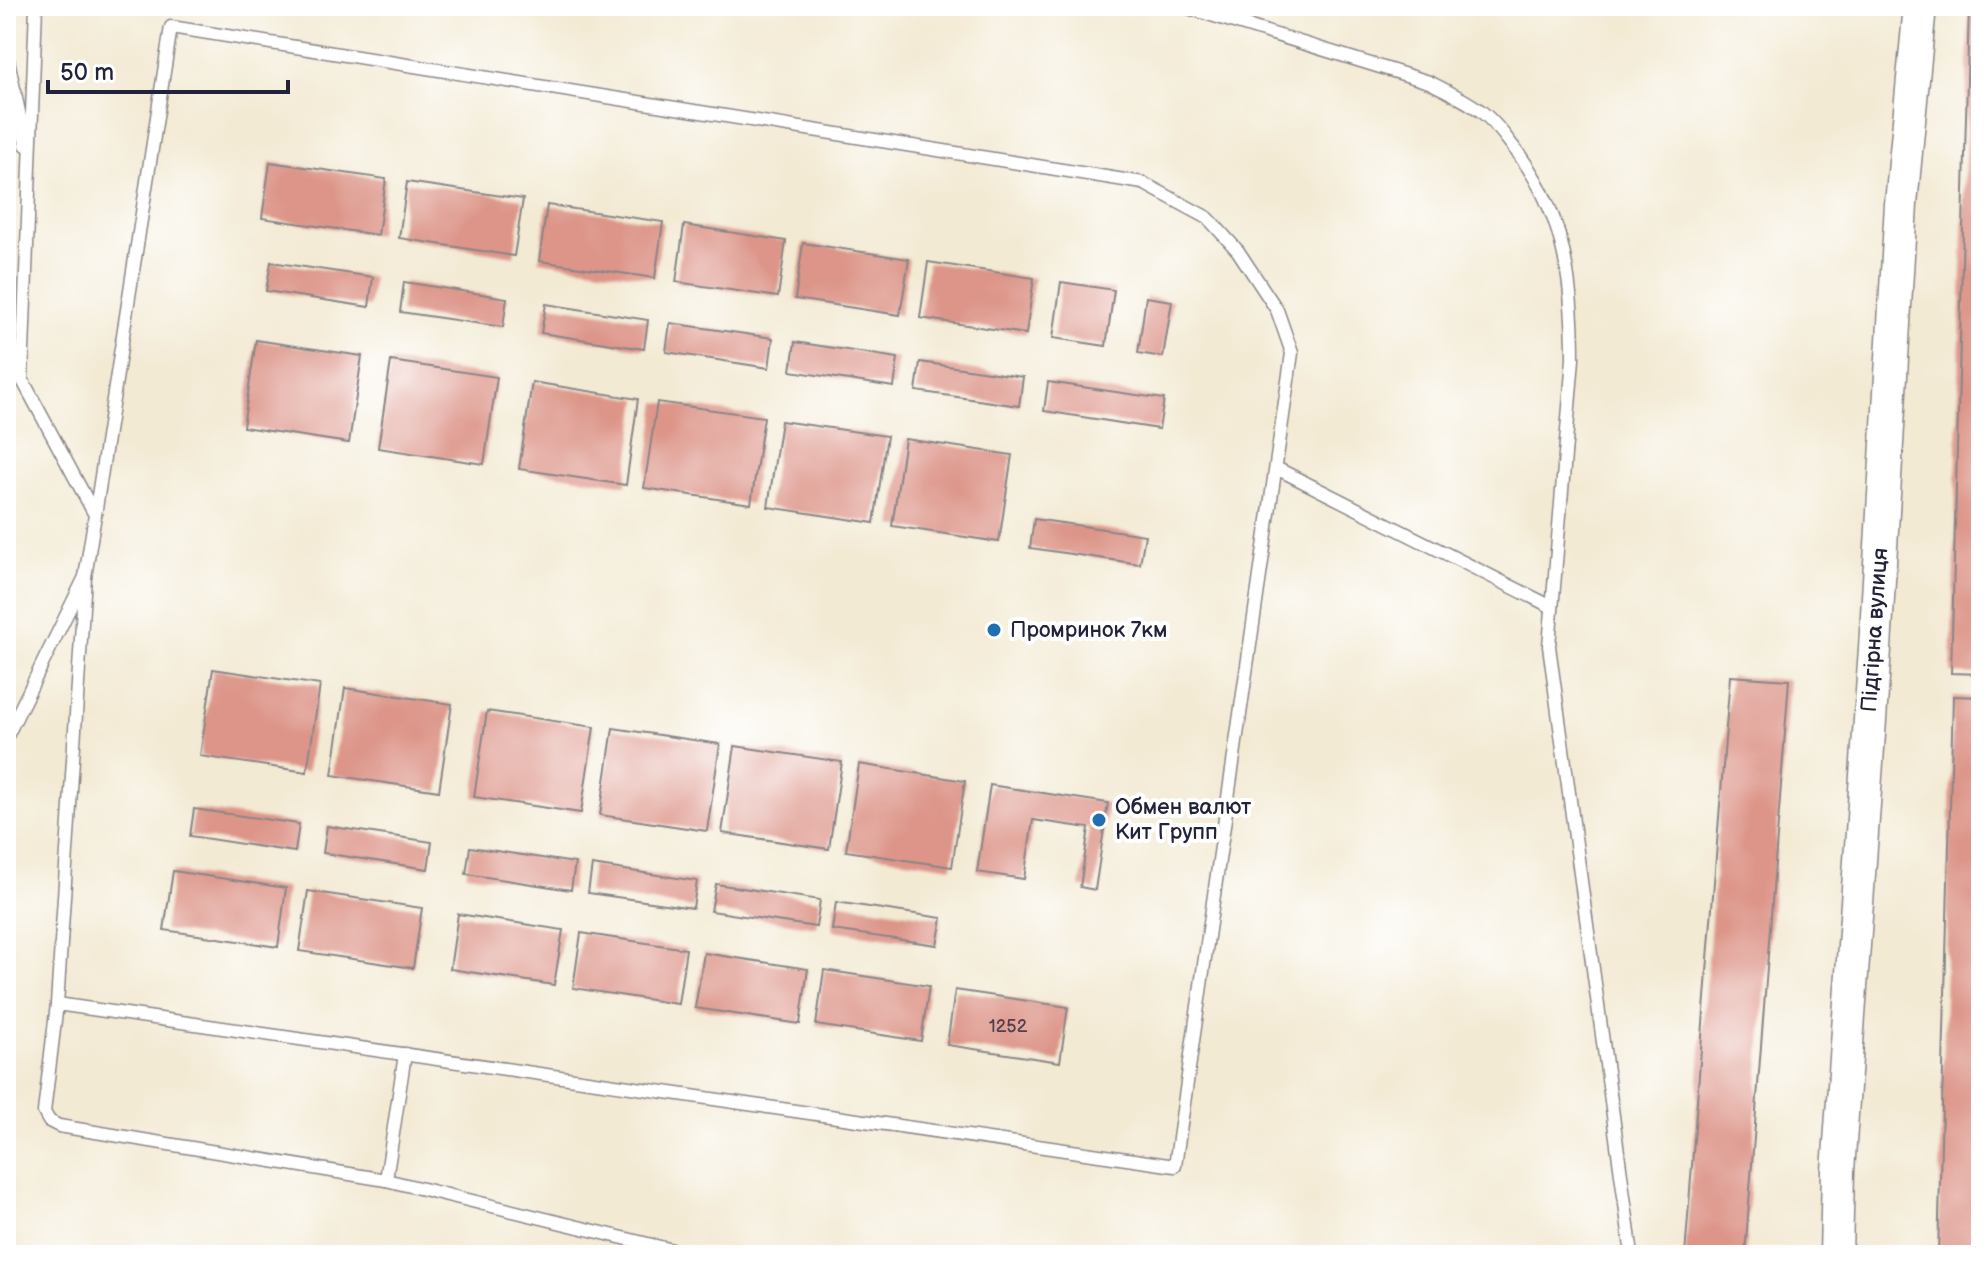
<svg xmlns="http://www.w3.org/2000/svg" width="1987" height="1261" viewBox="0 0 1987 1261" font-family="'Balsamiq Sans',sans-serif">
	<rect width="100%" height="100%" fill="#fff"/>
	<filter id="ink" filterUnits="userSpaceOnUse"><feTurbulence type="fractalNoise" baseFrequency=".0125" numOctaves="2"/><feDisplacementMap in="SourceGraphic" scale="16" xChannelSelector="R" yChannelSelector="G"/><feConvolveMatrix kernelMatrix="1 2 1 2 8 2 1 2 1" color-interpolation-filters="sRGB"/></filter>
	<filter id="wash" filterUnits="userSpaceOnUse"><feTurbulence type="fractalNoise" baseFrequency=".006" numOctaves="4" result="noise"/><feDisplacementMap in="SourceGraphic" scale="32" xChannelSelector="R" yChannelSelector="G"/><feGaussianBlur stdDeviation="1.8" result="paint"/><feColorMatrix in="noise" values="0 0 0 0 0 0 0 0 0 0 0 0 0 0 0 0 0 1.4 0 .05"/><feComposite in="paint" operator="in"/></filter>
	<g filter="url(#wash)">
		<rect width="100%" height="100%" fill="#f3ead4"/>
		<g id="blocks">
			<g fill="#dd9589">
				<polygon points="1969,6 1981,6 1981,674 1951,673"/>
				<polygon points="270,162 386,179 378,235 262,218"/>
				<polygon points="407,182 523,199 514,256 399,238"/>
				<polygon points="547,205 663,222 655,278 539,261"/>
				<polygon points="684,225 786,241 778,297 676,282"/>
				<polygon points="803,243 909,259 900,315 795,299"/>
				<polygon points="271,262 373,277 369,307 266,291"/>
				<polygon points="928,262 1034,278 1026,334 920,318"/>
				<polygon points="404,282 507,298 503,327 400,312"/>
				<polygon points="1061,282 1114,290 1106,346 1053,338"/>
				<polygon points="1146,297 1172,301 1163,357 1138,353"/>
				<polygon points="546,304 648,320 644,349 541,333"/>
				<polygon points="670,323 773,338 769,368 666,352"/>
				<polygon points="256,340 362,356 349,443 243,427"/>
				<polygon points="795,342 898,358 894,387 791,371"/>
				<polygon points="391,361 497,377 484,464 378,448"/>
				<polygon points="920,362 1023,377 1019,406 916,391"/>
				<polygon points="532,382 638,399 626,485 519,469"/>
				<polygon points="1048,382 1164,399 1159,429 1044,411"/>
				<polygon points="657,402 764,417 751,504 644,488"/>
				<polygon points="781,421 887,436 874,523 768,507"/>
				<polygon points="905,439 1012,455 999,542 892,526"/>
				<polygon points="1034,519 1145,535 1140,564 1030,548"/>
				<polygon points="213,669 320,685 307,772 200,756"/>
				<polygon points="1730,676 1789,680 1745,1255 1685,1255"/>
				<polygon points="345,688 452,704 439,791 332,775"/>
				<polygon points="1953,696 1981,697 1981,1255 1938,1255"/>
				<polygon points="487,711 594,727 581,813 474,797"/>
				<polygon points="613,728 720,744 707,831 600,815"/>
				<polygon points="735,746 842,762 829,849 722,833"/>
				<polygon points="859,764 965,781 952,867 846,851"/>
				<polygon points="990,785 1108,803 1095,890 1080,887 1089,828 1033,820 1024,879 977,872"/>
				<polygon points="194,809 299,824 295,852 190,836"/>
				<polygon points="327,826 432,842 428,869 323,853"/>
				<polygon points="470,847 575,863 571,890 466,874"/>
				<polygon points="592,865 697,881 693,908 588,893"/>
				<polygon points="173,871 286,888 278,947 164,930"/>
				<polygon points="716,884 820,900 816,927 711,911"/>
				<polygon points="308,891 422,908 413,968 299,951"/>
				<polygon points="836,902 942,918 937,945 832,930"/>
				<polygon points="458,914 563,930 554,985 450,969"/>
				<polygon points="581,933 686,949 678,1004 573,988"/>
				<polygon points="704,953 808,969 800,1024 695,1008"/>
				<polygon points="824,970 929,986 921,1041 816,1025"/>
				<polygon points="955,990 1068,1007 1060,1062 947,1045"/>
			</g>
		</g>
	</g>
	<g filter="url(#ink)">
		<use href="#blocks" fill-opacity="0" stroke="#8a8688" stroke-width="2"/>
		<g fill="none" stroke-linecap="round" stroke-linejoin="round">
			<g stroke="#8a8688" stroke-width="15">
				<g id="service">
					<path d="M1182 6 1429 82C1447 91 1466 100 1482 112 1493 121 1503 133 1511 144 1564 209 1573 279 1573 359L1549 646 1632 1255"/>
					<polyline points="6,51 26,145"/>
					<polyline points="1276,468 1552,607"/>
					<polyline points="85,577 57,1004 44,1112 49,1121 59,1126 386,1180 693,1255"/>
					<polyline points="6,738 85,577 95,515 22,379 36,6"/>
					<polyline points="57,1004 1175,1166 1292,353 1277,310 1238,251 1208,218 1143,183 171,27 95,515"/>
					<polyline points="386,1180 405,1054"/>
				</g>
			</g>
			<g stroke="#8a8688" stroke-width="35">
				<polyline id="tertiary" points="1836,1255 1838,1171 1875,649 1901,204 1920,6"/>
			</g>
			<use href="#service" stroke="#fff" stroke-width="12"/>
			<use href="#tertiary" stroke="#fff" stroke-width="32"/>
		</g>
	</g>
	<g fill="#1f6fb2" stroke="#fff" stroke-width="3">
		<circle cx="994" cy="630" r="8"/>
		<circle cx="1099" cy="820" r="8"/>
	</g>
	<g text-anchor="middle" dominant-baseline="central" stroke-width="8" stroke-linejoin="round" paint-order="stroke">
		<g font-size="18" fill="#513f4e">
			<text x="1008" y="1026">1252</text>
		</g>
		<g font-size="22" fill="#22223b" stroke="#fff" text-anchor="start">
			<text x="1010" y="630">Промринок 7км</text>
			<text x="1115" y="807">Обмен валют<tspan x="1115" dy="25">Кит Групп</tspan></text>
		</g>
		<g font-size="22" fill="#22223b" stroke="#fff">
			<text transform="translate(1875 630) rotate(-86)">Підгірна вулиця</text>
		</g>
	</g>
	<rect width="1987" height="1261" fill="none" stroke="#fff" stroke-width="32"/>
	<path d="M48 80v12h240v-12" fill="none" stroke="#22223b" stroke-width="4"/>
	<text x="60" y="80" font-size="24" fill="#22223b" stroke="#ffffff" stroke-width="6" paint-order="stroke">50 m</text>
</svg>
